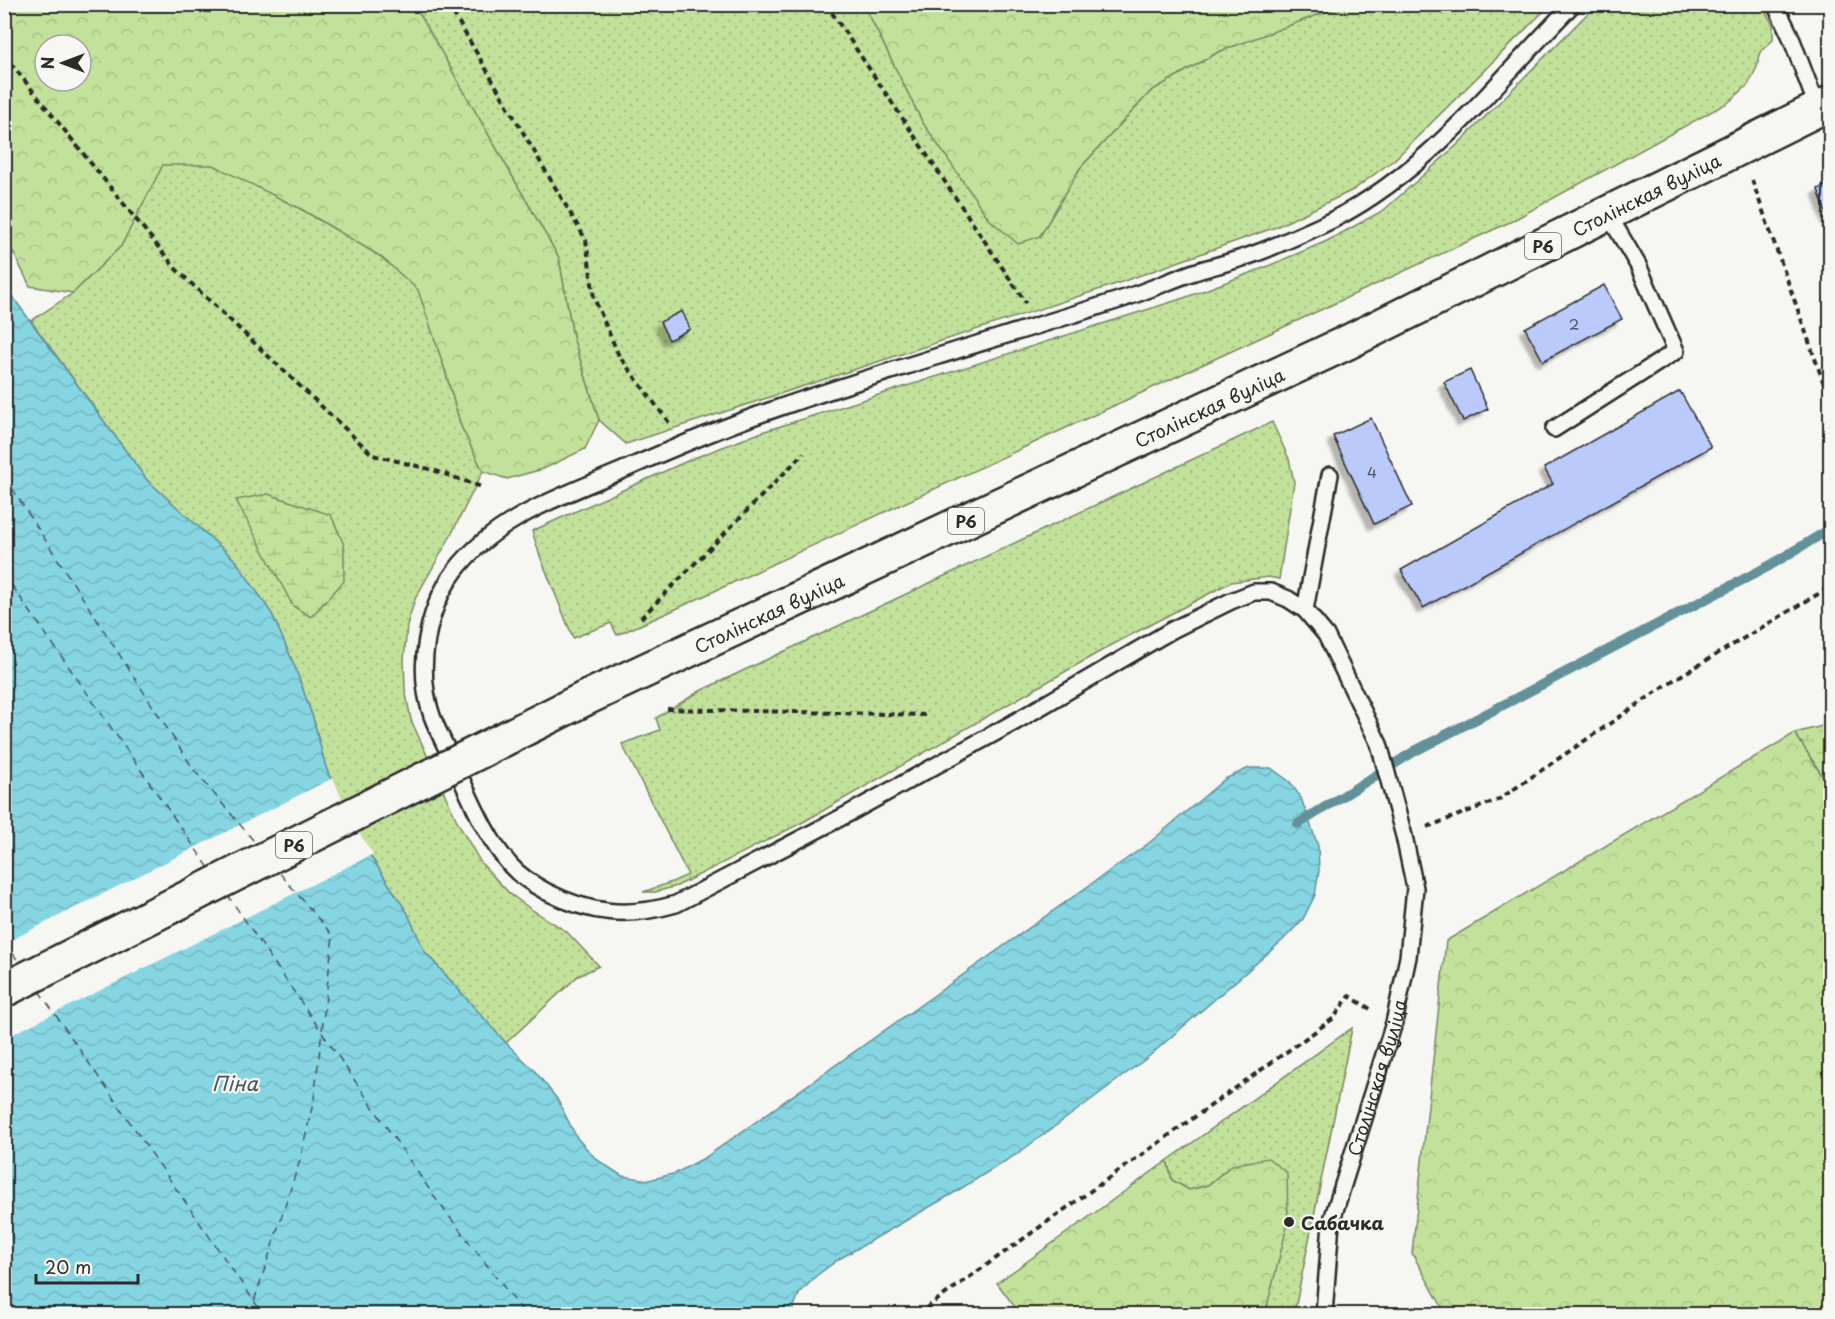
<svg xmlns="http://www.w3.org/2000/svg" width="1835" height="1319" viewBox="0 0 1835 1319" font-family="'Playpen Sans',sans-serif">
	<defs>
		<pattern id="grass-dots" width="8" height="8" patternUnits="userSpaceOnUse" patternTransform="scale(1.5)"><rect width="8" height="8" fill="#c2e19a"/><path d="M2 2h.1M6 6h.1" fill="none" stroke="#a7c185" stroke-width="1.8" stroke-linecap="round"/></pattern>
		<pattern id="forest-crowns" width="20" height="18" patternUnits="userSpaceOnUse" patternTransform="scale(1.5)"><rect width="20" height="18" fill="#c2e19a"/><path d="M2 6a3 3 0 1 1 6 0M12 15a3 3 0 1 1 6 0" fill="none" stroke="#a7c185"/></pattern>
		<pattern id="wetland-marsh" width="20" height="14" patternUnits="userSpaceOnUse" patternTransform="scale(1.5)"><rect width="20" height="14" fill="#c2e19a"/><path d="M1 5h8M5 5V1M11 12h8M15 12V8" fill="none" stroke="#a7c185"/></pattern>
		<pattern id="water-waves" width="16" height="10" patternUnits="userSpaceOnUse" patternTransform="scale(1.5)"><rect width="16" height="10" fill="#86d5e2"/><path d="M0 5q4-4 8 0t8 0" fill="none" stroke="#74b7c2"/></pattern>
		<filter id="shadow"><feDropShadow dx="-5.5" dy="5.5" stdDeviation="1.5" flood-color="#0004"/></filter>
	</defs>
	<rect width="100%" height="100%" fill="#f6f6f2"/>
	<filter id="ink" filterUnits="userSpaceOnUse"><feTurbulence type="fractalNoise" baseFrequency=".0167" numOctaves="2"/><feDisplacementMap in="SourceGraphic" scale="12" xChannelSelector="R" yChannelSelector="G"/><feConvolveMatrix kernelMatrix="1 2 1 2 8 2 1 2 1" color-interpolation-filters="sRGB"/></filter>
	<g filter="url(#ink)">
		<g fill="url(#grass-dots)" stroke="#768662" stroke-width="1.5">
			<polygon points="421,4 864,5 923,123 1040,236 1080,168 1151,91 1218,52 1344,5 1550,5 1395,159 1353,190 1276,227 1113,285 626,444 599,420 573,337 559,258 419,13"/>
			<polygon points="1596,5 1762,5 1773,25 1773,40 1761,51 1757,67 1748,85 1729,102 1510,222 665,614 617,635 611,623 573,638 540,556 532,531 694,458 765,431 1184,298 1266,267 1327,241 1384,210 1456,146"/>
			<polygon points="163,164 213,164 301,209 380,256 419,290 445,370 461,426 483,471 450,537 415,599 407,625 404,660 405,689 411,720 458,823 481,863 509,893 532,910 566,931 599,966 578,976 506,1043 425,952 407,912 349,823 326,768 313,718 295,667 272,614 236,561 147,480 31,321 73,293 121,246"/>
			<polygon points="1272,422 1289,459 1294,482 1279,579 1269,577 1231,582 1108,647 805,821 677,886 655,892 643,892 672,882 688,875 622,744 660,730 656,718 700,691"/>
			<polygon points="1352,1028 1294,1314 1265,1314 1268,1296 1232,1165 1208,1185 1189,1190 1172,1180 1167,1161"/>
		</g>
		<g fill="url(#forest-crowns)" stroke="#768662" stroke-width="1.5" fill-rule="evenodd">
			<path d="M5 4 421 5 419 13 559 258 573 337 599 420 585 449 543 469 507 479 483 471 461 426 445 370 418 290 380 256 301 209 213 165H163L121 246 73 293 30 286 5 236ZM45 45H81V81H45Z"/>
			<polygon points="864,5 1344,5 1218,52 1151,91 1080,168 1040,236 1018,244 989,219 923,123"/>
			<polygon points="1795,733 1830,788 1830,1314 1446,1314 1412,1253 1446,941"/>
			<polygon points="1268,1158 1287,1173 1288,1223 1265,1314 1020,1314 997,1283 1167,1161 1172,1180 1189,1190 1208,1185 1232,1165"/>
		</g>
		<g fill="url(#wetland-marsh)" stroke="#768662" stroke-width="1.5">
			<polygon points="268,494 331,515 344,545 344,581 311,617 293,606 236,500"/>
			<polygon points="1830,724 1830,788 1795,733"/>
		</g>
		<polygon fill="url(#water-waves)" stroke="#629199" stroke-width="1.5" points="4,285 147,480 236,561 272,614 295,667 313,718 326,768 349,823 407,912 425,952 506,1043 534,1070 557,1099 577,1138 596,1159 622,1176 649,1180 676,1173 706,1157 1149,843 1225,779 1249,768 1271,768 1290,782 1301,798 1318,846 1319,871 1315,895 1303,919 1283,940 1147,1058 1076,1111 1017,1154 952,1194 839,1259 816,1276 799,1294 791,1314 5,1314"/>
		<polygon fill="#f6f6f2" points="333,778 352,822 373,854 5,1038 5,943"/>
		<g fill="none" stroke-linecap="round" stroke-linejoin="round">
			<polyline stroke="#629199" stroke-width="10" points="1298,824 1415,751 1769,566 1830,529"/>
			<g stroke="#425659" stroke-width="1.5" stroke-dasharray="8 6" stroke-linecap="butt">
				<polyline points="4,476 194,770 258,846"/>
				<polyline points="4,574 209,868"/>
				<polyline points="227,894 438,1202 525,1314"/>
				<polyline points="4,941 21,965"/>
				<polyline points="39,991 263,1314"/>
				<polyline points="250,1314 300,1160 314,1099 333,936 278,871"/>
			</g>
		</g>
		<g fill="#bacafa" stroke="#2b2b2b" stroke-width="1.5" filter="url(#shadow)">
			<polygon points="1830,183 1830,226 1818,189"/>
			<polygon points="1604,285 1622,319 1543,361 1525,328"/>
			<polygon points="682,311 690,329 669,340 660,322"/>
			<polygon points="1470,370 1488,409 1463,421 1444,382"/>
			<polygon points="1680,391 1711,447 1423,608 1401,570 1553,484 1544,468"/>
			<polygon points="1371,418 1412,506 1374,524 1333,436"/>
		</g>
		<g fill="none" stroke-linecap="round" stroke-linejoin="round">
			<g stroke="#2b2b2b" stroke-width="20">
				<g id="service">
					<polyline points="1775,4 1790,35 1818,109"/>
					<polyline points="1554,429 1676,351 1638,265 1608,214"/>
					<polyline points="1305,610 1330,475"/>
					<path id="s1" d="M1324 1314 1331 1223 1394 1023 1408 957 1415 888 1404 836 1379 744 1326 635 1305 610 1288 599 1271 592H1254L1231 601 1172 630 1013 723 846 815 676 904C628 918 590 914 547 892 534 885 520 876 511 866 487 839 473 804 458 772 450 754 439 735 432 716 416 670 426 610 455 571 495 518 562 496 621 471 673 448 725 426 778 408 891 369 1006 336 1119 300 1144 292 1169 281 1194 272 1214 266 1235 261 1254 254 1276 246 1298 236 1320 226 1423 179 1495 83 1573 4"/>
				</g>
			</g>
			<g stroke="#2b2b2b" stroke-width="38">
				<g id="primary">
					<path id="s2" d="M584 699 1348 342 1830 103"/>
				</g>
			</g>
			<g stroke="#2b2b2b" stroke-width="4" stroke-dasharray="6 4.5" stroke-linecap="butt">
				<polyline points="448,4 586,240 594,298 619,356 670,424"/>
				<polyline points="826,4 1026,303"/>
				<polyline points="1825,25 1830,29"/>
				<polyline points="4,55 176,269 373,455 433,470 482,487"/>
				<polyline points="1752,180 1830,401"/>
				<polyline points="641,618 804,453"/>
				<polyline points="667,709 926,715"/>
				<polyline points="1427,827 1498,800 1675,679 1830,587"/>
				<polyline points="926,1308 1334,1018 1349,996 1372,1010"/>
			</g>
			<use href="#service" stroke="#f6f6f2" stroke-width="15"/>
			<use href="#primary" stroke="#f6f6f2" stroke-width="33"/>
			<g stroke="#2b2b2b" stroke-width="38" stroke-linecap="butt">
				<polyline id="primary-bridge" points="4,990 584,699"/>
			</g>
			<use href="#primary-bridge" stroke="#f6f6f2" stroke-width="33"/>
		</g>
	</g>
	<circle fill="#2b2b2b" stroke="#f6f6f2" stroke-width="2" cx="1289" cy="1222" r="6"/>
	<g text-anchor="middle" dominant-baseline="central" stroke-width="4.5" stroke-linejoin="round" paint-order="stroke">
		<g font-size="15" fill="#4f535f">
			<text x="1574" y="323">2</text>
			<text x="1372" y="471">4</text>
		</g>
		<g fill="#f6f6f2" stroke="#686867" stroke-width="1.5">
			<rect x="1525" y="233" width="36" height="26" rx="4.5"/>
			<rect x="948" y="508" width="36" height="26" rx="4.5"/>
			<rect x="276" y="832" width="36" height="26" rx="4.5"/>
		</g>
		<g font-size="16" font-weight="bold" fill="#2b2b2b">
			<text x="1543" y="246">Р6</text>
			<text x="966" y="521">Р6</text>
			<text x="294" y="845">Р6</text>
		</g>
		<g font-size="18" fill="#2b2b2b" stroke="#f6f6f2">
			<text stroke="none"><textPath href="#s2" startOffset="1176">Столінская вуліца</textPath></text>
			<text stroke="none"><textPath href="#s2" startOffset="690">Столінская вуліца</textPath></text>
			<text stroke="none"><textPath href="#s2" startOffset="204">Столінская вуліца</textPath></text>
			<text stroke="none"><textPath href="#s1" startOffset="244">Столінская вуліца</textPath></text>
		</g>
		<g font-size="18" font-weight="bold" fill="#2b2b2b" stroke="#f6f6f2" text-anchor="start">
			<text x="1301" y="1222">Сабачка</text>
		</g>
		<g font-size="20" font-style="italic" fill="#425659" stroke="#f6f6f2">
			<text x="235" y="1083">Піна</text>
		</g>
	</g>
	<rect width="1835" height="1319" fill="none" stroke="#f6f6f2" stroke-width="24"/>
	<rect x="12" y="12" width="1811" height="1295" fill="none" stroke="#2b2b2b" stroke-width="2" filter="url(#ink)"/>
	<g transform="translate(63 63) rotate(270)"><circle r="28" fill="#f6f6f2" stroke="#a5a5a2" stroke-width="1.5"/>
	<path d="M0-4.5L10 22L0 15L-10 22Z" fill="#2b2b2b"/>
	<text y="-9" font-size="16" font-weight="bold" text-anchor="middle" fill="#2b2b2b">N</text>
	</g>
	<path d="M36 1274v9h102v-9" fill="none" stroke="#2b2b2b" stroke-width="3"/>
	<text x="45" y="1274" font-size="18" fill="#2b2b2b" stroke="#f6f6f2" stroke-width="4.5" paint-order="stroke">20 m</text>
</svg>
